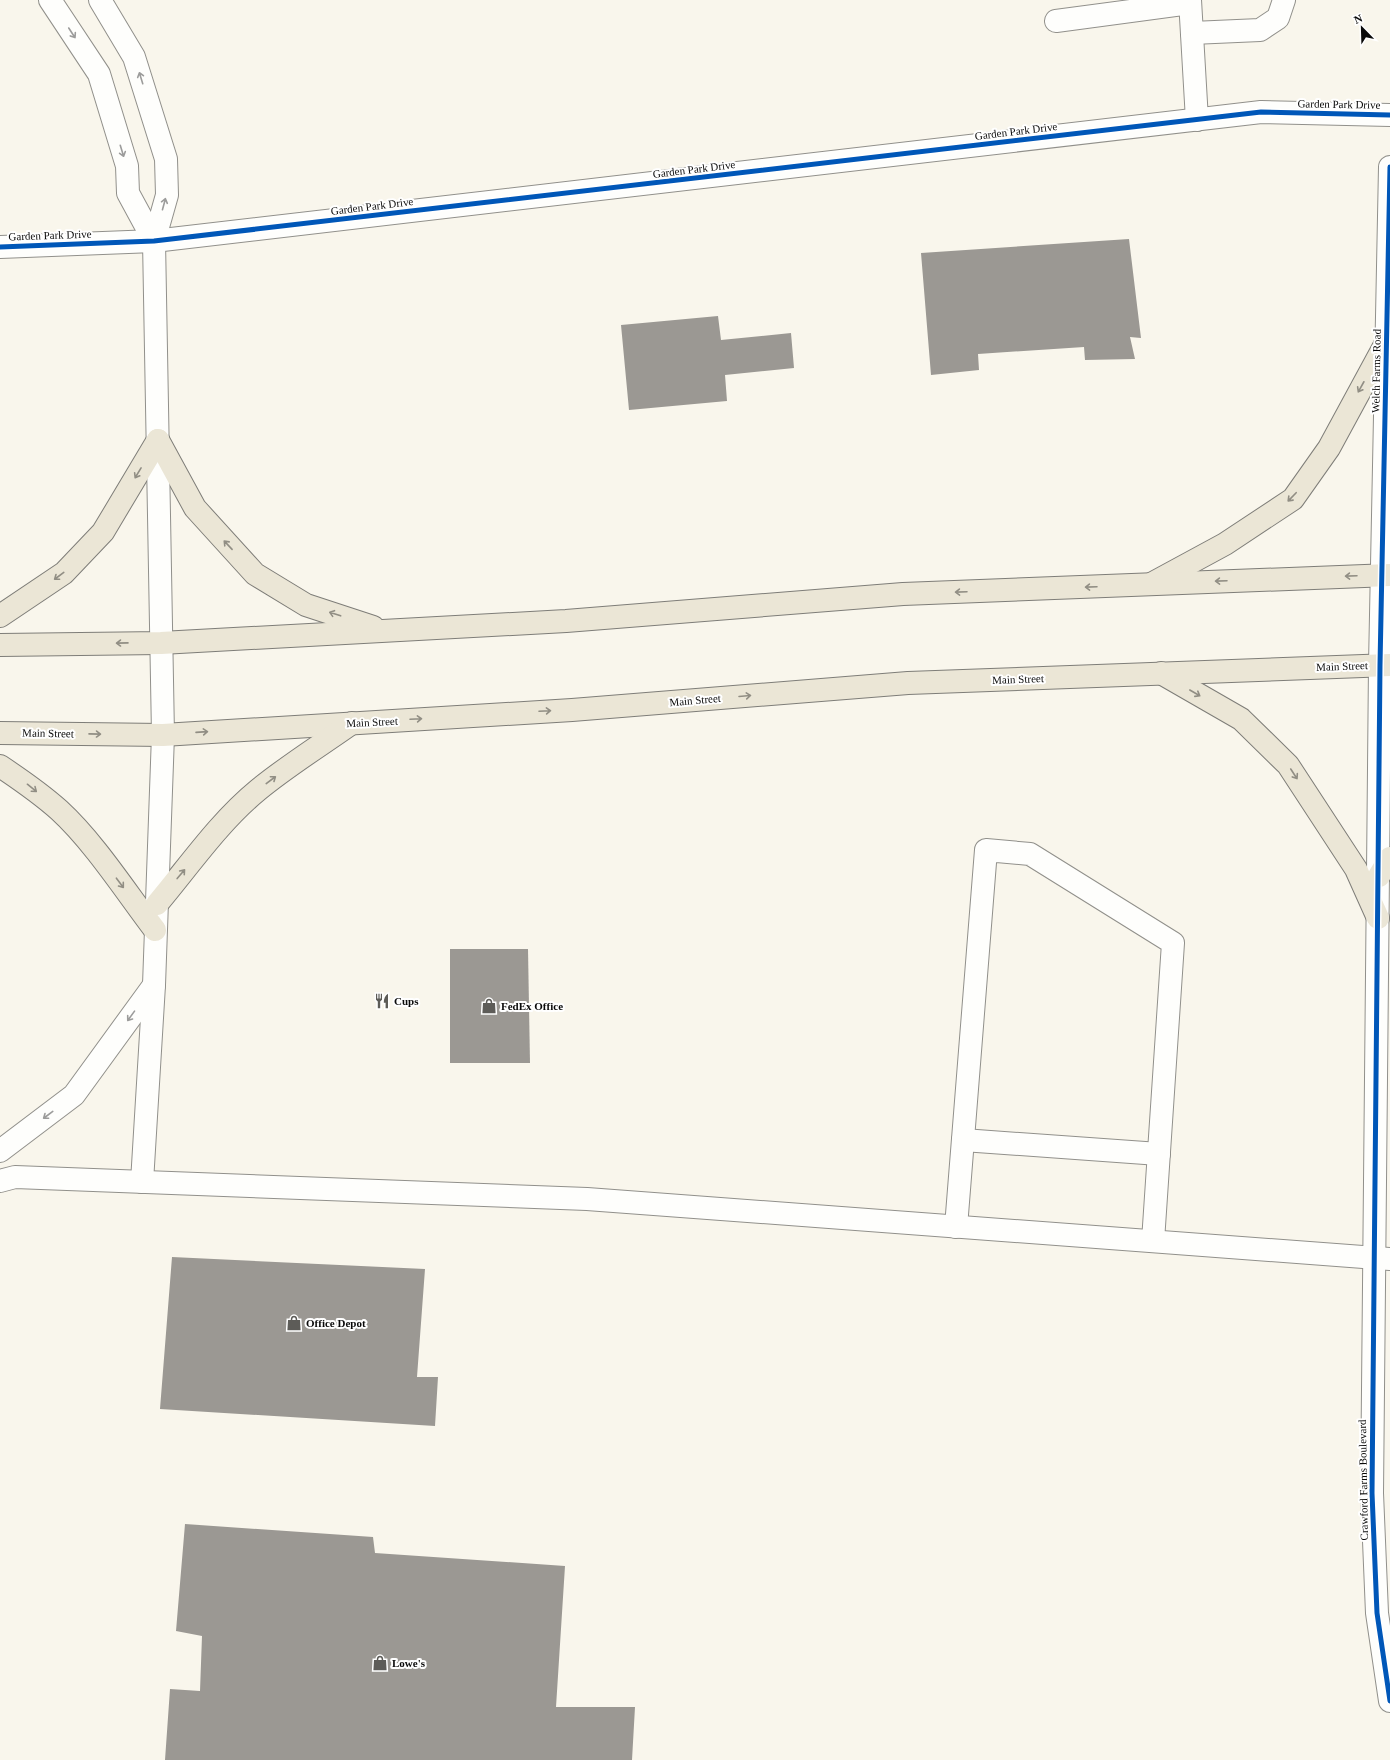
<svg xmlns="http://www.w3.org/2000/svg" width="1390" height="1760" viewBox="0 0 1390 1760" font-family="Georgia,serif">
	<rect width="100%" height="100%" fill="#f9f6ec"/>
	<g fill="#9b9893">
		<polygon points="1129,239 1141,338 1130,337 1135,359 1085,360 1084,347 978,354 979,370 931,375 921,253"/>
		<polygon points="718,316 721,340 791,333 794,368 725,375 727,401 629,410 621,325"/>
		<polygon points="450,949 528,949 530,1063 450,1063"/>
		<polygon points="172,1257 425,1269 417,1377 438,1377 435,1426 160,1409"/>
		<polygon points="185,1524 373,1537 375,1553 565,1566 556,1707 635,1707 632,1760 165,1760 170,1689 200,1691 202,1636 176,1631"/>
	</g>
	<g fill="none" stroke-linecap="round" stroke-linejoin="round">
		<g stroke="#91908b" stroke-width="24">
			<g id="minor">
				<polyline points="50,0 99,74 127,166 128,193 154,241"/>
				<polyline points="100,0 134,57 166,159 167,195 154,241 163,735 154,985 142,1182"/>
				<polyline points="1190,0 1197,120"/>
				<polyline points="1056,21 1190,3"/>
				<polyline points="1192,33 1260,30 1278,18 1284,0"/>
				<polyline points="1390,167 1380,665 1372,1493 1377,1613 1390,1701"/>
				<polyline points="0,247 154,241 1261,112 1390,115"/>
				<polyline points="963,1140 1159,1154"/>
				<polyline points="0,1151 74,1095 154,985"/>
				<polyline points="0,1181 15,1177 587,1199 1390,1259"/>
				<polyline points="956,1227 986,850 1030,854 1173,943 1153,1241"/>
			</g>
		</g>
		<g stroke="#7e7d78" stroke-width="24">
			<g id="major">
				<polyline points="158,440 195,508 255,574 306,605 373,627"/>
				<polyline points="1153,583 1225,544 1293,499 1329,448 1387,341"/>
				<polyline points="0,616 64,573 103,532 158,440"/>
				<polyline points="0,645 161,643 566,621 903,594 1390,575"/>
				<polyline points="1161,673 1241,719 1288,765 1356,869 1378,918"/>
				<polyline points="0,733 163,735 572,710 908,683 1390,665"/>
				<path d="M0 766C21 780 41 794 59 810 94 842 126 892 155 930"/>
				<polyline points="1379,876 1390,858"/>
				<path d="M157 904C189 866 219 822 258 790 287 766 321 745 352 723"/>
			</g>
		</g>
		<use href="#minor" stroke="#fefefc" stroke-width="22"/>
		<use href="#major" stroke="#ebe6d6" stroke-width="22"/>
		<g stroke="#fff" stroke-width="8">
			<g id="cycleway">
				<polyline points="1390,167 1380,665 1372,1493 1377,1613 1390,1701"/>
				<polyline points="0,247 154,241 1261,112 1390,115"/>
			</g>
		</g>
		<use href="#cycleway" stroke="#0057b8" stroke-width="5"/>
	</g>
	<defs><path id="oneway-shaft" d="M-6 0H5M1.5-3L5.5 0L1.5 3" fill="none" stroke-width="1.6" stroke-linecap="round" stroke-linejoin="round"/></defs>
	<g stroke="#9c9c9b">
		<use href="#oneway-shaft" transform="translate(72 33) rotate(57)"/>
		<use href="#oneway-shaft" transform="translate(141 78) rotate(-107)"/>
		<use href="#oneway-shaft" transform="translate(122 151) rotate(73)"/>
		<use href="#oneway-shaft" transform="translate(164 204) rotate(-75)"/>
		<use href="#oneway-shaft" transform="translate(131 1016) rotate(126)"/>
		<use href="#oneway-shaft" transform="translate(48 1115) rotate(143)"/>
	</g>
	<g stroke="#918e84">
		<use href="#oneway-shaft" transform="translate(1361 387) rotate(119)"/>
		<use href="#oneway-shaft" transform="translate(138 473) rotate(121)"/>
		<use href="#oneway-shaft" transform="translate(1292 497) rotate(134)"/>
		<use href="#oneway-shaft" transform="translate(228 545) rotate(-133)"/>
		<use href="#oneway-shaft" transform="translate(59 576) rotate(143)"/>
		<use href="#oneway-shaft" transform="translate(1351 576) rotate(178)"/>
		<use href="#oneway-shaft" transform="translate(1221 581) rotate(178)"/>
		<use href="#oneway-shaft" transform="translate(1091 587) rotate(178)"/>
		<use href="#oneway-shaft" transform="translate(961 592) rotate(178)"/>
		<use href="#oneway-shaft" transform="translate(335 614) rotate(-162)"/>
		<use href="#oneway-shaft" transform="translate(122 643) rotate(179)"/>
		<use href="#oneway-shaft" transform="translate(1195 693) rotate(30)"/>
		<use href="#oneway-shaft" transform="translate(745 696) rotate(-5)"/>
		<use href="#oneway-shaft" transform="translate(545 711) rotate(-3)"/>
		<use href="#oneway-shaft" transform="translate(416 719) rotate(-3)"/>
		<use href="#oneway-shaft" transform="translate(202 732) rotate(-4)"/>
		<use href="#oneway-shaft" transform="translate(95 734) rotate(1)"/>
		<use href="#oneway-shaft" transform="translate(1294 774) rotate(57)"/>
		<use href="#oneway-shaft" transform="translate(271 780) rotate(-37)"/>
		<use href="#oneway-shaft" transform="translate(32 788) rotate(39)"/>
		<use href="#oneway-shaft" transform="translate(181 874) rotate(-50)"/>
		<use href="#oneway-shaft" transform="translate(120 883) rotate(53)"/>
	</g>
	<defs>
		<g id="restaurant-bare" transform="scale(1.2)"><path d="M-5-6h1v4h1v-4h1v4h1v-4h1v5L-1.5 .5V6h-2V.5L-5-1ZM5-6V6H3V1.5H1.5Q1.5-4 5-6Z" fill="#5d5c58" stroke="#fff" stroke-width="2.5" paint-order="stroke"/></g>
		<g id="shop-bare" transform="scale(1.2)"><path d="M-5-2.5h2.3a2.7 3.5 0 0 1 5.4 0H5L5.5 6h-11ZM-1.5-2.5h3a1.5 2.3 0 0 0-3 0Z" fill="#5d5c58" stroke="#fff" stroke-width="2.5" paint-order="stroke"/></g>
	</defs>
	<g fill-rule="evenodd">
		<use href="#restaurant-bare" x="382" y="1001"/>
		<use href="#shop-bare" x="489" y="1006"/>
		<use href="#shop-bare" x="294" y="1323"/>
		<use href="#shop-bare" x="380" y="1663"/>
	</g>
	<g text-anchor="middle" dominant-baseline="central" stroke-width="4" stroke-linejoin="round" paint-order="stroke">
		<g font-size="11" fill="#090909" stroke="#fff">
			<text transform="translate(1339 104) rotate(1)">Garden Park Drive</text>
			<text transform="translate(1016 131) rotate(-7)">Garden Park Drive</text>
			<text transform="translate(694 169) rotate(-7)">Garden Park Drive</text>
			<text transform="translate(372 206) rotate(-7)">Garden Park Drive</text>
			<text transform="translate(50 235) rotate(-2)">Garden Park Drive</text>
			<text transform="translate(1376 371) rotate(-89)">Welch Farms Road</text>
			<text transform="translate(1342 666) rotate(-2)">Main Street</text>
			<text transform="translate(1018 679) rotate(-2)">Main Street</text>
			<text transform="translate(695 700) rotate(-5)">Main Street</text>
			<text transform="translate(372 722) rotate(-3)">Main Street</text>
			<text transform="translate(48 733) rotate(1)">Main Street</text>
			<text transform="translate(1363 1480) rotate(-91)">Crawford Farms Boulevard</text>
		</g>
		<g font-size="11" font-weight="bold" fill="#090909" stroke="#fff" text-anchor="start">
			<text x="394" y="1001">Cups</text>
			<text x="501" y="1006">FedEx Office</text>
			<text x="306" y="1323">Office Depot</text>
			<text x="392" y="1663">Lowe's</text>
		</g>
	</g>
	<g transform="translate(1362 28) rotate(337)" stroke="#ffffff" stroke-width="3" paint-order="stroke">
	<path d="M0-3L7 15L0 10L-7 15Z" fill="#090909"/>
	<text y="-6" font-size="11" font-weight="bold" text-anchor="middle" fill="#090909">N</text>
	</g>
</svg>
